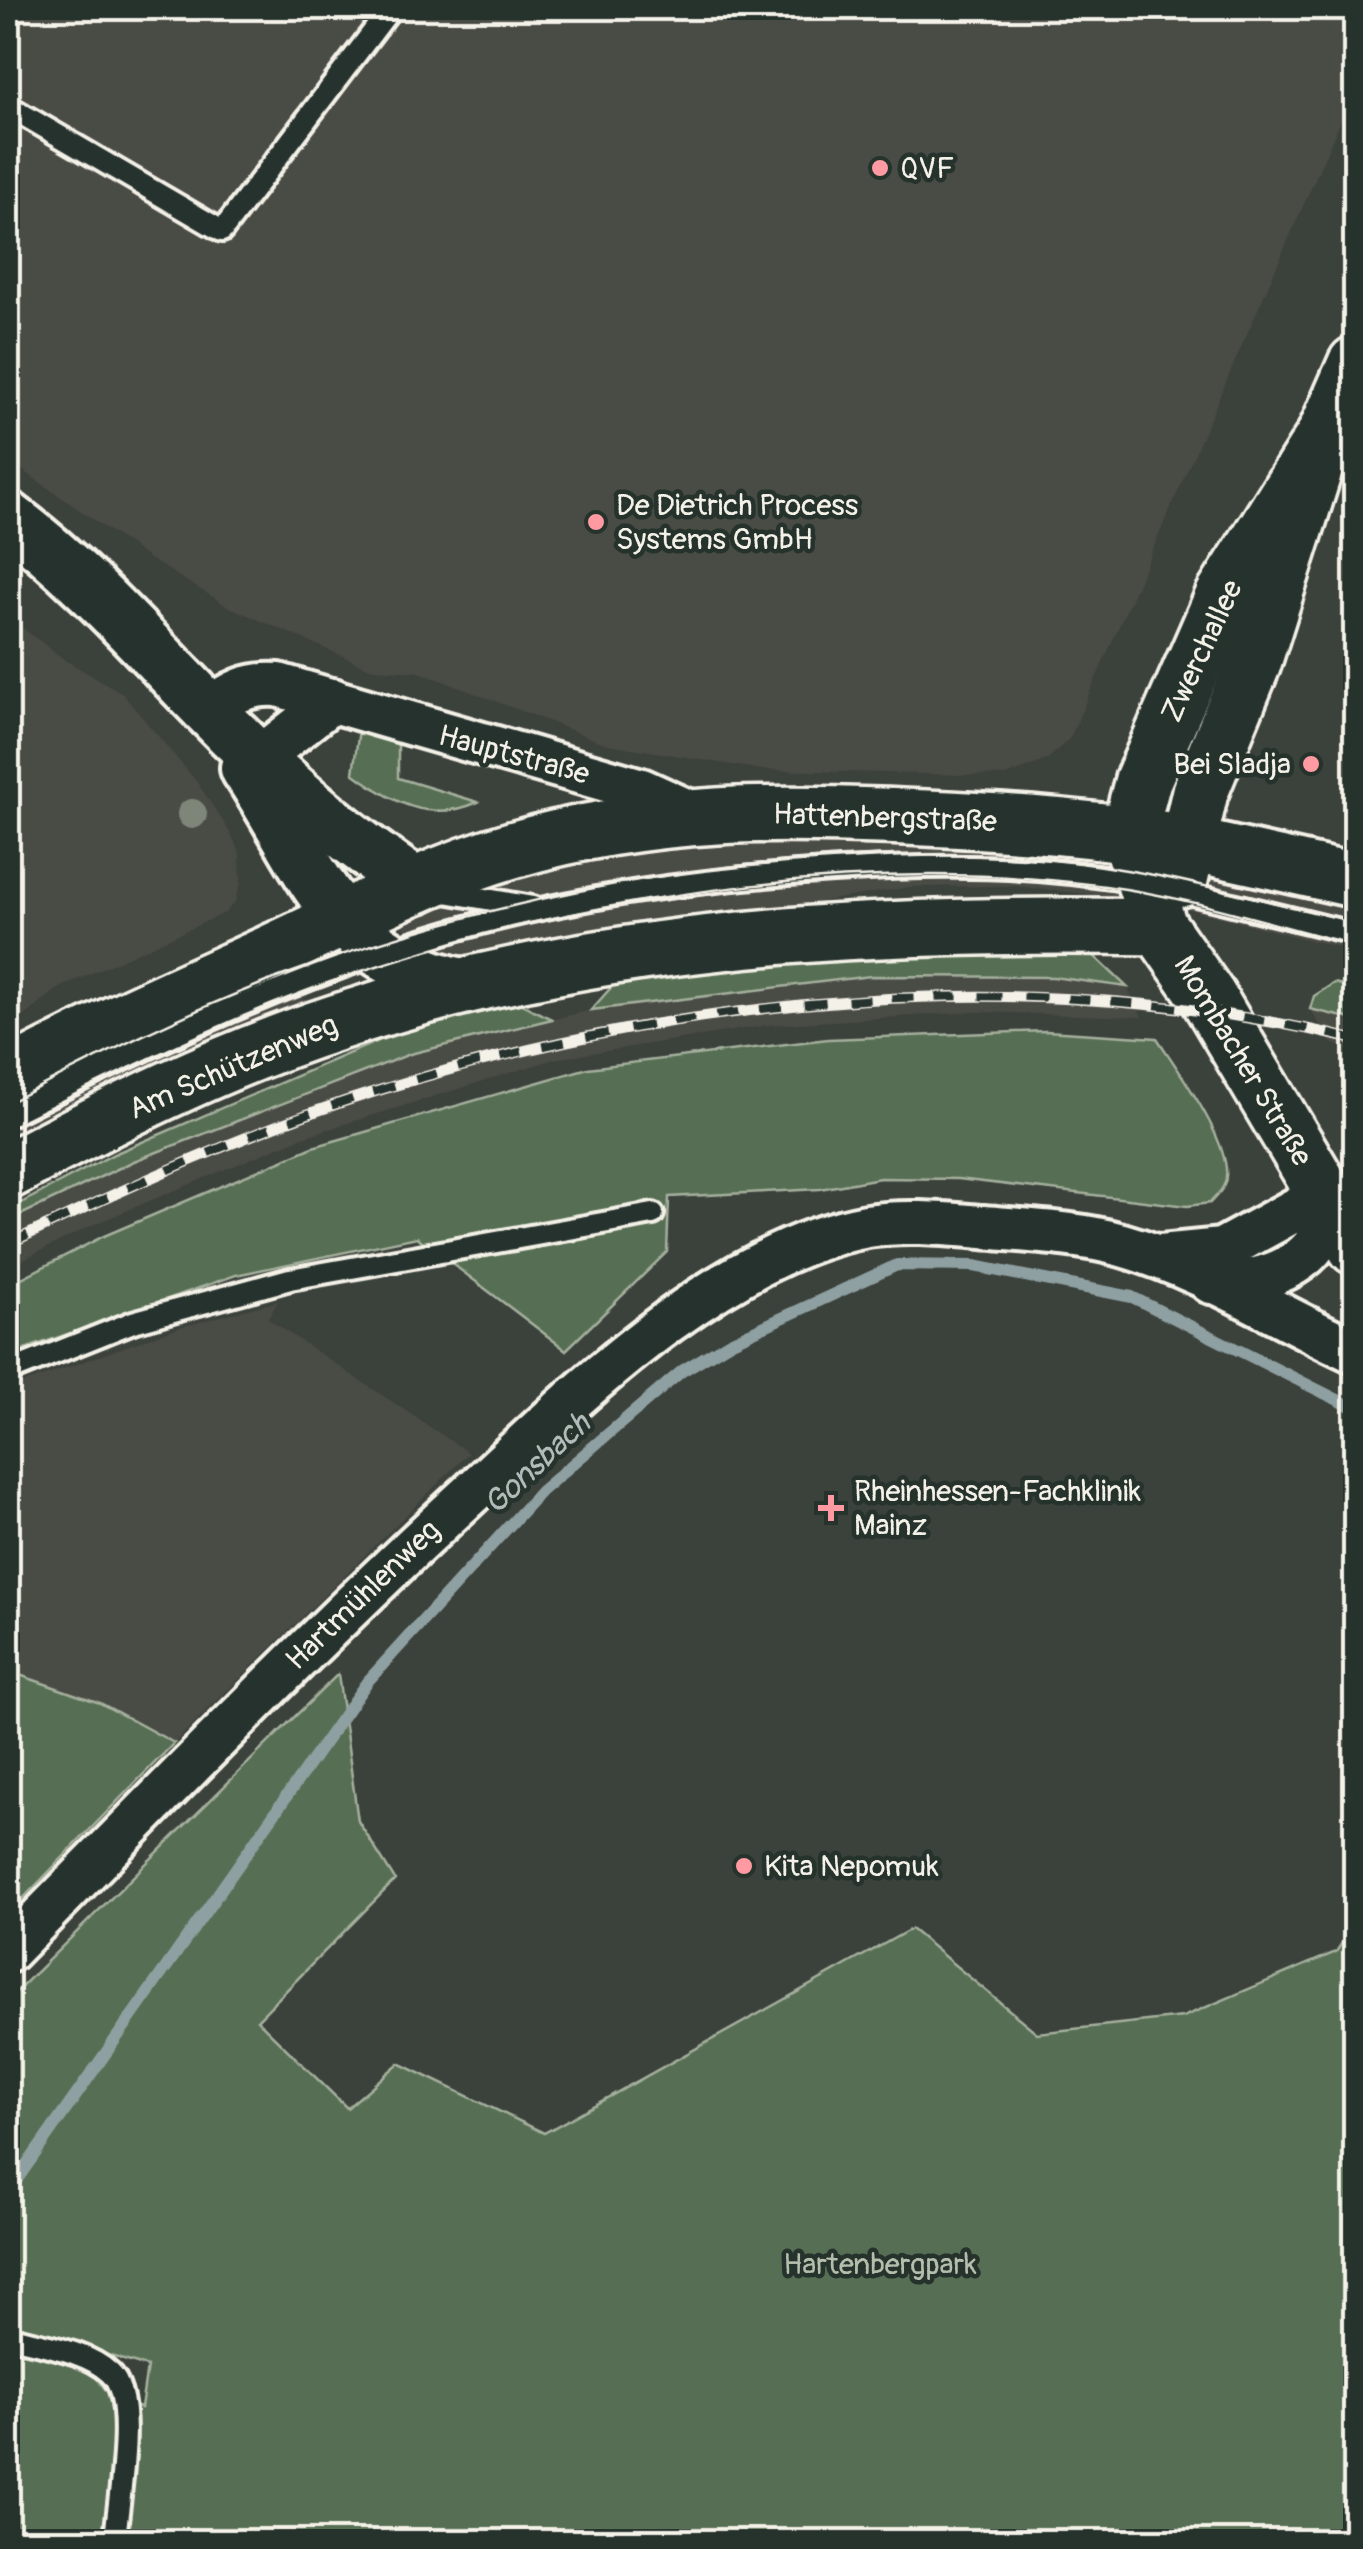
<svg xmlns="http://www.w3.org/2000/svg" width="1363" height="2549" viewBox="0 0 1363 2549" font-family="Pangolin,sans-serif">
	<rect width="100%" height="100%" fill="#3b413b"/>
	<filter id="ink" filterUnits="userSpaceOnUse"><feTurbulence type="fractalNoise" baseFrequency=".01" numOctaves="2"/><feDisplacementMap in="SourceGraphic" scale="20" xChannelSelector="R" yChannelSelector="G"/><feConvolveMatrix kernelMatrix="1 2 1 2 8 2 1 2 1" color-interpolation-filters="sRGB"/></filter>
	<g filter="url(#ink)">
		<g fill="#4a4b45">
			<polygon points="8,8 1355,8 1355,88 1070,738 1047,760 1006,776 762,770 607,744 419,672 372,669 229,607 148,558 8,460"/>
			<polygon points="8,617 65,660 121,692 197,782 228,829 240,852 241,882 235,902 225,913 59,988 8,1030"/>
			<polygon points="708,837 1048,843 1270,885 1355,907 1356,952 1164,903 1014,886 910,887 480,958 439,949 404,928 405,915 534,865"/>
			<polygon points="286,958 304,1004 195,1048 8,1139 8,1087"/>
			<polygon points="871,976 1053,977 1127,987 1142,1017 975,1012 770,1025 555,1059 303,1137 97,1223 8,1267 8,1221 134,1161 410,1054 591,1010"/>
			<polygon points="1310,1009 1355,1022 1355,1051 1331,1043"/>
			<polygon points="278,1301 268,1319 469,1453 174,1743 100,1703 8,1671 8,1389 176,1328"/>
		</g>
		<g fill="#566e53" stroke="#a5b09e" stroke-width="2.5">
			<path d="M359 729 398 733V778L478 802C429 824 392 802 353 773Z"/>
			<polygon points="1090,952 1127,987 1053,977 871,976 591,1010 616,982 804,954"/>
			<polygon points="1334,983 1355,988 1355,1020 1310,1009 1314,996"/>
			<polygon points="519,1003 552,1019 410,1054 134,1161 8,1221 8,1210 114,1154 392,1035"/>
			<path d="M1046 1031 1157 1038C1175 1066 1239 1152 1224 1185 1222 1191 1214 1198 1210 1203L1187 1206 958 1179 880 1178 820 1189 669 1197 667 1252 566 1350 417 1237 236 1275 8 1355V1285L104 1236 313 1147 588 1068 828 1039Z"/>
			<polygon points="8,1671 100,1703 174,1743 8,1914"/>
			<polygon points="338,1674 358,1821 395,1880 257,2020 347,2108 399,2063 544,2133 911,1929 1037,2033 1183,2017 1336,1952 1355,1923 1355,2541 8,2541 8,2346 91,2371 113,2399 141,2408 147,2367 8,2325 8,2000"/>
		</g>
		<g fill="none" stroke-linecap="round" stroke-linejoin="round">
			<polyline stroke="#8fa0a2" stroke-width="12" points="8,2192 367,1682 541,1491 682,1371 730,1342 897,1265 974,1266 1132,1297 1356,1409"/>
			<g stroke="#f4f1e8" stroke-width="28">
				<g id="service">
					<polyline points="8,106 222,231 391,8"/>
					<polyline points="433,890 533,907"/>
					<polyline points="1175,890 1356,934"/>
					<path d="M8 1116C129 1055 252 997 381 953 526 903 680 880 833 871 937 864 1039 864 1141 883"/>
					<polyline points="8,1372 133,1322 290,1279 653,1214"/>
					<path d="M8 2336C39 2345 86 2350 110 2373 139 2399 117 2503 115 2542"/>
				</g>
			</g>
			<g stroke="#f4f1e8" stroke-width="50">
				<g id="minor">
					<path d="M209 710C231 692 249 683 278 685L641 790 694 814"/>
					<polyline points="261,757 333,700"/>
					<path d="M1161 1256 1222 1250 1324 1194C1339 1259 1264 1287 1211 1282"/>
					<path d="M8 1951C159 1798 308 1643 467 1497 574 1398 718 1253 867 1226 904 1220 945 1224 983 1227 1029 1231 1078 1233 1122 1245 1203 1268 1279 1317 1356 1352"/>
				</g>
			</g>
			<g stroke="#f4f1e8" stroke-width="60">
				<g id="tertiary">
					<path d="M8 518C83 574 142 642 207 708 270 773 342 837 418 886"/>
					<path d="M247 768C313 867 335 961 467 986"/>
					<polyline points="1190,844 1356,881"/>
				</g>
			</g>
			<g stroke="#f4f1e8" stroke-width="62">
				<g id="secondary">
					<polyline points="1325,435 1223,597 1143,780 1129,833 1159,927 1208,997 1356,1247"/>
					<polyline points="1180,879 1200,792 1253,663 1325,435 1356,364"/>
					<path d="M8 1078C93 1032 180 994 268 954 348 917 427 875 512 850 654 809 780 811 926 818 1015 822 1102 828 1190 844"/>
					<path d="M8 1171C113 1114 224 1059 338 1022 604 934 882 922 1159 927"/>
				</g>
			</g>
			<use href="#service" stroke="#26332d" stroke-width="20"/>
			<use href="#minor" stroke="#26332d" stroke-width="42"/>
			<use href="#tertiary" stroke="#26332d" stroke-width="52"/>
			<use href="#secondary" stroke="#26332d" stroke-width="55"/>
			<g stroke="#f4f1e8" stroke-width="2.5">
				<path d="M8 1103C97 1057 187 1011 282 976 526 886 791 839 1052 860 1155 869 1255 900 1356 921"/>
				<path d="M8 1128C133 1065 262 1001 396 960 615 891 877 856 1105 886 1190 897 1273 925 1356 945"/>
			</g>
			<g stroke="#f4f1e8" stroke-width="11">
				<path id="rail" d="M8 1244C128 1187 250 1130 377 1091 689 994 1036 962 1356 1040"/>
			</g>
			<use href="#rail" stroke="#26332d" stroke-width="8" stroke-dasharray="22" stroke-linecap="butt"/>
		</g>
		<circle fill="#7e8579" cx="192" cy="814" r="15"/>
	</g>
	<g fill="#ff9aa2" stroke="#26332d" stroke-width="4">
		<circle cx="880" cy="168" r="10"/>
		<circle cx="596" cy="522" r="10"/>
		<circle cx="1311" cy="764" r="10"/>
		<path d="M826 1493h10v10h10v10h-10v10h-10v-10h-10v-10h10z"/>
		<circle cx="744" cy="1866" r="10"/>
	</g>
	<g text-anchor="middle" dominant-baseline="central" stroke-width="9" stroke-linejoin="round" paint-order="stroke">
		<g font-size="30" fill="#f4f1e8" stroke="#26332d" text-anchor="start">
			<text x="900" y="168">QVF</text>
			<text x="616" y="505">De Dietrich Process<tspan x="616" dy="34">Systems GmbH</tspan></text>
			<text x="1291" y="764" text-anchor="end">Bei Sladja</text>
			<text x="854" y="1491">Rheinhessen-Fachklinik<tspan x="854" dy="34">Mainz</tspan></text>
			<text x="764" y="1866">Kita Nepomuk</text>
		</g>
		<g font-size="30" fill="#f4f1e8" stroke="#26332d">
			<text transform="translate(1202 651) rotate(-65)">Zwerchallee</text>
			<text transform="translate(514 755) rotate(15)">Hauptstraße</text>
			<text transform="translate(885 818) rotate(2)">Hattenbergstraße</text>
			<text transform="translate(1243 1061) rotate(59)">Mombacher Straße</text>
			<text transform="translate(233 1067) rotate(-23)">Am Schützenweg</text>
			<text transform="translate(363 1595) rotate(-44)">Hartmühlenweg</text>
		</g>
		<g font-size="30" fill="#b5bdac" stroke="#26332d">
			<text x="880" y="2264">Hartenbergpark</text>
		</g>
		<g font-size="32" font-style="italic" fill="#b1bbb9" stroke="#26332d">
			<text transform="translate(537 1464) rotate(-43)">Gonsbach</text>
		</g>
	</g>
	<rect width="1363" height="2549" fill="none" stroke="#26332d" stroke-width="40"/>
	<rect x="20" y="20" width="1323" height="2509" fill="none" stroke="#f4f1e8" stroke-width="4" filter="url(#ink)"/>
</svg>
